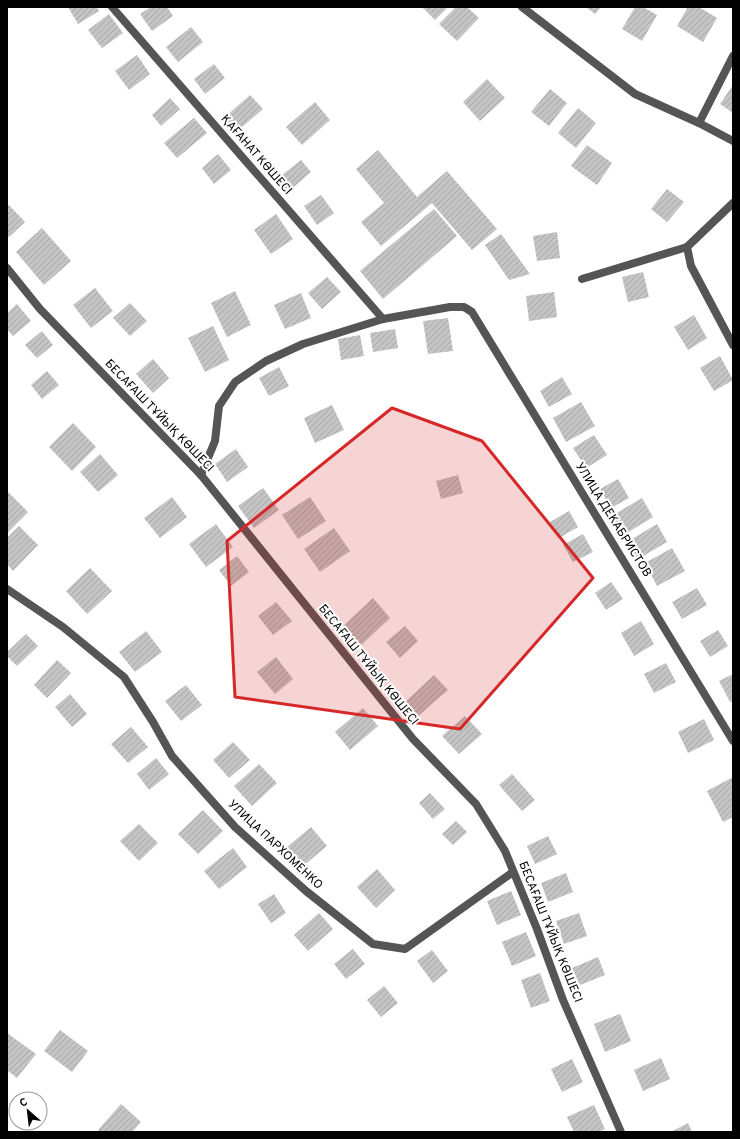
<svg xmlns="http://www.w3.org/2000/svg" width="740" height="1139" viewBox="0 0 740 1139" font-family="Overpass,sans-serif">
	<defs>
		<pattern id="building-hatch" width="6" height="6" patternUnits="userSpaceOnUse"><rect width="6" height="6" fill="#c4c4c4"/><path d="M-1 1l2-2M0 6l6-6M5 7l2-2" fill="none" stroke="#a7a7a7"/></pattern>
	</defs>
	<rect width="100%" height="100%" fill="#fff"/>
	<g fill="url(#building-hatch)">
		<polygon points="68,7 97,7 99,11 78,24"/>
		<polygon points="151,7 167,7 173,16 152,31 140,14"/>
		<polygon points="422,7 448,7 435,20"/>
		<polygon points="456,7 467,7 479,18 457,41 439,24"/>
		<polygon points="586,7 601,7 595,14"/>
		<polygon points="635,7 643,7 657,15 642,41 622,29"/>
		<polygon points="688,7 699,7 717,18 703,42 677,26"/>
		<polygon points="109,14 123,33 102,48 88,30"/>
		<polygon points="191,27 203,42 178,62 166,47"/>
		<polygon points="137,55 150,74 129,90 115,71"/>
		<polygon points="214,64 225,78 205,94 194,79"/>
		<polygon points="487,79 505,98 480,121 463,102"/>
		<polygon points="733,85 733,113 720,104"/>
		<polygon points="550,89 567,103 549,126 531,112"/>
		<polygon points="250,95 263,109 236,132 224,118"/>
		<polygon points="170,98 180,109 161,126 152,115"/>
		<polygon points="315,102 330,120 302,145 286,127"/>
		<polygon points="578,108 596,123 576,148 558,133"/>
		<polygon points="194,118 207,133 177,158 164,143"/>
		<polygon points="587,145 612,163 597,185 571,166"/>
		<polygon points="378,150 417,197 447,171 497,229 472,250 432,203 381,246 361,222 384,203 356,169"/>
		<polygon points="218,154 231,170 214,184 202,168"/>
		<polygon points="301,160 311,172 288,192 277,179"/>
		<polygon points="667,189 684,202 667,222 651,209"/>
		<polygon points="321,195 334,213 317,225 304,206"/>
		<polygon points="9,205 25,222 9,237 7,235 7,206"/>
		<polygon points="434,209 457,236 383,299 360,271"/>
		<polygon points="276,214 293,239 271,254 254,230"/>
		<polygon points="42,228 71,261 44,285 16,252"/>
		<polygon points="557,232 560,258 537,261 533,236"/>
		<polygon points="501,234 530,274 509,280 485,245"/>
		<polygon points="643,272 649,297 628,302 622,277"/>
		<polygon points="327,277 341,292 322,309 308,293"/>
		<polygon points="95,288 113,311 91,328 73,305"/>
		<polygon points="235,291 251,325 227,337 211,303"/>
		<polygon points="554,292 557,317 529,321 526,296"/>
		<polygon points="301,293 311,318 285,329 274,305"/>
		<polygon points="130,303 147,321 130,336 113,318"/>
		<polygon points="17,304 31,321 13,336 7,329 7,313"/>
		<polygon points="694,315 707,338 688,350 674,327"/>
		<polygon points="448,318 453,351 428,354 423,321"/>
		<polygon points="213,326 229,360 205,372 188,338"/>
		<polygon points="395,329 398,348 373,352 370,333"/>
		<polygon points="42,331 53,345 37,358 25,345"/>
		<polygon points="360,335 364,356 341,360 338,339"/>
		<polygon points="720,356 733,380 714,391 700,368"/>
		<polygon points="153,359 169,378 153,393 136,374"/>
		<polygon points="279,367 289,386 269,396 259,378"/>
		<polygon points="47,371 59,385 42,399 31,385"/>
		<polygon points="562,377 572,394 549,407 540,391"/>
		<polygon points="581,402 595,426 566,442 553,418"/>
		<polygon points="332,405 344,430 315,443 304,418"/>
		<polygon points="73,423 96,447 72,471 49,447"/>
		<polygon points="594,435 607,455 586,468 573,448"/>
		<polygon points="236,449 248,467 227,482 215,464"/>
		<polygon points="100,454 118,475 98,492 80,472"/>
		<polygon points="458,475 463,493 441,499 436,481"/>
		<polygon points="618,479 629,498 611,508 600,489"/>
		<polygon points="263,488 279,510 254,528 238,506"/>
		<polygon points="7,491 28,512 7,533"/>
		<polygon points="172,497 187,517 160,538 144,518"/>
		<polygon points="310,497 326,521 298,539 282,515"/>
		<polygon points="642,498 653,517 622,536 610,517"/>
		<polygon points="569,511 578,527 559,538 550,522"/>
		<polygon points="216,524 233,547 206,567 189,544"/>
		<polygon points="657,524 667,542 638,559 627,542"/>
		<polygon points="19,526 38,545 13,571 7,564 7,538"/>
		<polygon points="334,528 350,551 320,572 304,549"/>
		<polygon points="583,534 593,552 573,562 563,545"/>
		<polygon points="672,548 685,571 657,586 645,563"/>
		<polygon points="237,556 249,572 231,586 219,570"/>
		<polygon points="90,568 112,591 87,614 66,591"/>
		<polygon points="611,582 623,599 606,610 595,593"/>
		<polygon points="697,588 707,605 682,619 672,602"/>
		<polygon points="373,598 390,618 358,648 340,629"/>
		<polygon points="276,602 292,621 273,635 258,616"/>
		<polygon points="641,621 654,644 634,656 621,633"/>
		<polygon points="405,626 418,641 400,658 386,642"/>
		<polygon points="718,630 728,646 710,657 700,641"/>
		<polygon points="146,631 162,652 135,672 119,652"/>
		<polygon points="26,634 38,646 17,666 7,656 7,652"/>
		<polygon points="276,657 293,679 275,694 257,672"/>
		<polygon points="57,660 71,673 47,698 34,685"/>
		<polygon points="666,663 676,682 654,693 644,674"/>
		<polygon points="733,674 733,701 730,702 719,681"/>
		<polygon points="434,675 448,690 417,717 404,703"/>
		<polygon points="186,685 202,705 181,721 165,701"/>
		<polygon points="70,694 87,714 72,727 55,707"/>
		<polygon points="363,708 378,726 350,750 335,732"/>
		<polygon points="465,716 482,734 459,754 442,736"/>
		<polygon points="704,719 714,740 688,753 678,732"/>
		<polygon points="131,727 148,747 128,763 111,744"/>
		<polygon points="233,742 250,760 229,778 213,760"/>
		<polygon points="156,758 169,774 149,790 137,774"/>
		<polygon points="259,764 277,783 252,806 234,786"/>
		<polygon points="512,774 535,800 522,811 499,785"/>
		<polygon points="733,777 733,817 723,822 707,791"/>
		<polygon points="430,793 445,809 433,819 419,803"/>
		<polygon points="203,810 223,831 198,854 178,834"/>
		<polygon points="456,821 467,832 453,845 442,834"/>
		<polygon points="139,824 158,843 139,861 120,841"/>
		<polygon points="311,827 327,846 303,866 287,847"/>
		<polygon points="548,836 557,854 535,864 527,846"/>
		<polygon points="233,848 247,867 219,889 204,871"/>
		<polygon points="377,869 395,890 376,908 357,887"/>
		<polygon points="566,873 573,892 548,902 541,883"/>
		<polygon points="511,891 521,915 497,925 487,901"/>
		<polygon points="274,894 286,913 271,923 258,904"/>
		<polygon points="319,913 333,929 308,951 294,935"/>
		<polygon points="579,913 587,936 564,944 556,921"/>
		<polygon points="526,932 536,956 512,966 502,942"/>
		<polygon points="353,949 365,964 346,979 334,964"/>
		<polygon points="432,950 448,971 433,983 417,961"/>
		<polygon points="598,957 605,975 580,985 572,968"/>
		<polygon points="540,973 550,1001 531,1008 521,980"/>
		<polygon points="384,986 398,1003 381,1017 367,1000"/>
		<polygon points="620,1014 631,1041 605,1052 594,1024"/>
		<polygon points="60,1030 88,1051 72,1072 44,1051"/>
		<polygon points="7,1033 36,1054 17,1078 7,1070"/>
		<polygon points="661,1058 670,1079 643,1091 634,1070"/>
		<polygon points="572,1059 583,1082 562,1092 551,1069"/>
		<polygon points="121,1104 141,1122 132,1132 101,1132 98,1130"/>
		<polygon points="594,1105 605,1129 599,1132 574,1132 567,1117"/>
		<polygon points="688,1123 692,1132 671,1132"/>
	</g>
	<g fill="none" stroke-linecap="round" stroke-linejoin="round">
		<g stroke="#555" stroke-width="8">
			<polyline points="112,7 383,319"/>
			<polyline points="522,7 635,94 699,123 733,141"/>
			<polyline points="699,123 733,56"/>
			<polyline points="687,247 691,266 733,345"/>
			<polyline points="7,268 40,309 201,475 413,739 476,804 505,851 537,929 563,1000 621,1132"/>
			<polyline points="582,279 687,247 733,203"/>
			<polyline points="201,475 215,441 219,406 235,382 266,361 303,344 383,319 450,307 464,307 472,312 733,741"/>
			<polyline points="7,589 63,627 124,677 153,722 172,756 235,827 306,891 373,944 405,949 513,872"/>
		</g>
	</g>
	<path fill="#d62828" fill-opacity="0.2" stroke="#d62828" stroke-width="3" stroke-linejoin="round" d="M392 408 482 441 593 578 460 729 235 697 227 541Z"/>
	<g text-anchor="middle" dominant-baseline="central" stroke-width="4" stroke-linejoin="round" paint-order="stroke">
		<g font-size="12" fill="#000" stroke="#fff">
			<text transform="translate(256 155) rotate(49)">ҚАҒАНАТ КӨШЕСІ</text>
			<text transform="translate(159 416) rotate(46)">БЕСАҒАШ ТҰЙЫҚ КӨШЕСІ</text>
			<text transform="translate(613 520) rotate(58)">УЛИЦА ДЕКАБРИСТОВ</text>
			<text transform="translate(368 665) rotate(51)">БЕСАҒАШ ТҰЙЫҚ КӨШЕСІ</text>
			<text transform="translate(275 845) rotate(43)">УЛИЦА ПАРХОМЕНКО</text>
			<text transform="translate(550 932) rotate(68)">БЕСАҒАШ ТҰЙЫҚ КӨШЕСІ</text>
		</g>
	</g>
	<rect width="740" height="1139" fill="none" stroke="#000000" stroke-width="16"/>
	<g transform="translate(28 1111) rotate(332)"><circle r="19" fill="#ffffff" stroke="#999999"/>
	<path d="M0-3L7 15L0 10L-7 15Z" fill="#000000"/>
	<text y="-6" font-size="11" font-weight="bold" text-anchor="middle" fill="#000000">С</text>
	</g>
</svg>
